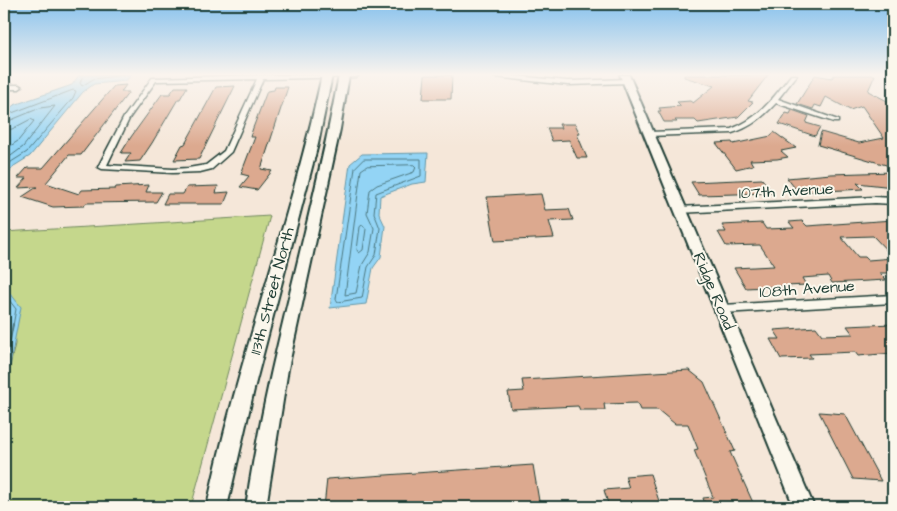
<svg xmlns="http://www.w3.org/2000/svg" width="897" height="511" viewBox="0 0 897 511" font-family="'Architects Daughter',sans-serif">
	<rect width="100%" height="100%" fill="#f5e7d9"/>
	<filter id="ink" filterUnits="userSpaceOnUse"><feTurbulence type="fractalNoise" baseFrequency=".02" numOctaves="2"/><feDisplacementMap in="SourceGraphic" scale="10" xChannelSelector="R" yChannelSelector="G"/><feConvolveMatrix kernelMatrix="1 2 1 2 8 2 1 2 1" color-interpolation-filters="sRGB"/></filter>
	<g filter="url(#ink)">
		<polygon fill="#c5d78c" stroke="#728a60" points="270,216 191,507 4,507 4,387 6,385 15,344 10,293 4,295 4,232"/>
		<g fill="#93d4f5" stroke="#6598a8">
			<polygon points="79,75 131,75 126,81 94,84 83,92 30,156 14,166 4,179 4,113 14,105 72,85"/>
			<polygon points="428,153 426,182 412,184 380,196 379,213 385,226 381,257 373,268 366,304 330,308 350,164 362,154"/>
			<polygon points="10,293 21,307 6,385 4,387 4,295"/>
		</g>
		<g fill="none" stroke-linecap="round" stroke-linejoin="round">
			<g stroke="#4d7981" stroke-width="1">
				<polyline points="83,75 80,83 82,86 93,79 124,75"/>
				<polyline points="4,116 73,90 76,91 73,98 27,152 11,162 4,172"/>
				<polyline points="4,123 40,108 55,106 23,147 4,161"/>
				<polyline points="4,130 12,129 31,119 34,121 18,141 4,150"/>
				<polygon points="364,159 421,159 421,176 376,193 374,213 380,228 376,255 368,267 362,298 338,302 336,299 355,168"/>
				<polygon points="414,165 416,167 414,172 377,185 370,190 367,213 374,228 370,252 362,265 356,293 345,295 361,170 367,166"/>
				<polygon points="363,225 366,229 363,250 359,253 357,250 360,227"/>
				<polyline points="4,299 9,300 16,309 13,326"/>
			</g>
			<polyline stroke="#4d7981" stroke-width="2" points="4,372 13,324"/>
		</g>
		<g fill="#dca98f" stroke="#1f3d34">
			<polygon points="425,75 452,75 451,99 423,99"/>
			<polygon points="684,75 768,75 748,101 753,102 738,117 698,123 695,120 675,120 677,122 664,122 658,111 661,111 659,108 681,106 677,102 690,101 693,103 714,86 684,77"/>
			<polygon points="815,75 832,78 834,75 875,75 868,91 893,104 893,167 818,145 821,132 859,143 884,138 862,106 850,110 826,97 821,107 815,105 813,109 797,104"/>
			<polygon points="126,85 121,92 129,92 81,155 69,155 46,183 79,194 82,190 115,189 116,187 149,185 146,192 162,192 156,202 86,203 84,206 53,207 22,197 37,187 18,188 27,178 18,178 27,168 43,168 114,86"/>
			<polygon points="235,86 199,159 174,160 182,145 185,144 216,87"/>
			<polygon points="175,87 187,87 180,99 178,99 152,143 140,161 125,162 131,153 121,153 131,137 162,94 170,94"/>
			<polygon points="275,87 288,87 261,169 272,171 257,190 240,187 249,176 241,174 255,137 250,137 253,128 267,91 274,90"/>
			<polygon points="792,110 809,116 806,123 820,127 815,136 779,124 786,113 790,114"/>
			<polygon points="559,124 575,124 580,134 577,134 587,158 577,158 569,140 552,141 547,128 561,128"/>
			<polygon points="774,132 796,148 781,151 788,157 777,159 750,160 753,165 736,169 716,143 732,142 733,144 771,136"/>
			<polygon points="893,172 893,187 857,183 863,189 845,190 798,192 787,178 831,174"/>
			<polygon points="762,179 773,193 699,195 691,182"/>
			<polygon points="218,186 216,193 229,192 224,204 163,204 168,194 183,194 187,187"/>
			<polygon points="541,194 545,210 569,209 573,220 549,221 554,238 495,241 487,197"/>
			<polygon points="893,220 893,257 873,236 841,237 858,257 865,257 868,260 893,258 893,273 879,273 886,280 832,283 828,276 802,278 806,285 746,288 734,268 774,266 760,245 726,246 718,232 726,232 722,225 762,223 766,229 794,228 789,222 802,221 807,226"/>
			<polygon points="893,324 893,353 858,356 855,352 809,354 812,358 781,359 770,339 780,339 774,330 816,327 822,335 853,334 847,326"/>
			<polygon points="689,370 704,382 735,451 730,452 755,507 706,507 703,498 713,497 694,450 698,449 688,424 675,424 658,410 640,410 637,403 604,404 605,410 580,410 578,406 511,409 508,392 524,391 522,380"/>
			<polygon points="819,412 845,414 881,481 853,479"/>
			<polygon points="533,465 540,507 324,507 327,479"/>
			<polygon points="650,474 661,507 609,507 604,490 629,488 625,476"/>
		</g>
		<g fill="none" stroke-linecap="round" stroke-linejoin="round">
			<g stroke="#1f3d34" stroke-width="3">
				<g id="street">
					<path d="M259 75H359L356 77 263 79 231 152 212 169 200 172 173 173 102 169 98 167 124 117 152 78ZM257 79 224 151 206 165 188 168 173 169 107 165 130 117 156 81Z"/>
					<polygon points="492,75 507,75 568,81 627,79 630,81 627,83 568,85 495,77"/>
					<path d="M791 75H797L778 99 838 120V122H834L776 103C763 117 750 128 732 133L649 136 646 134 649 132 731 129C759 119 774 97 791 75Z"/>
					<polygon points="4,85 19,85 22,87 19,89 4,89"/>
					<polygon points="875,197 893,198 893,204 875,203 679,213 675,210 679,207"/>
					<polygon points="893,295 893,303 723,313 720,312 718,309 720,306 723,305"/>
				</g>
			</g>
			<g stroke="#1f3d34" stroke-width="4">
				<g id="secondary">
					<path d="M322 75H332L318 144 255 385 227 507H207C237 361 291 221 322 75Z"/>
					<path d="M339 75H349L340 129 288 369 266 507H246C267 361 313 220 339 75Z"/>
					<polygon points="620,75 629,75 814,507 794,507"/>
				</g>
			</g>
			<use href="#street" fill="#fbf7ec" fill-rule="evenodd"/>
			<use href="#secondary" fill="#fbf7ec" fill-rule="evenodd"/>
		</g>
	</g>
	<linearGradient id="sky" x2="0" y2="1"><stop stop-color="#86c1ed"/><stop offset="0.51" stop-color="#faf4ee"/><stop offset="1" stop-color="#faf4ee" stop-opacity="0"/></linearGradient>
	<rect width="897" height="146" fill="url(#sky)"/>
	<g text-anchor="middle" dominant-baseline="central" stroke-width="4" stroke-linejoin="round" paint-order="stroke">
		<g font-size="16" fill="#1f3d34" stroke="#fbf7ec">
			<text transform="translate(786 191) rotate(-3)">107th Avenue</text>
			<text transform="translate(807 289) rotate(-4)">108th Avenue</text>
			<text transform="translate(272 291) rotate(-75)">113th Street North</text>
			<text transform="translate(714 291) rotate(67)">Ridge Road</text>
		</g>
	</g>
	<rect width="897" height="511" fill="none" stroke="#fbf7ec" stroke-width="20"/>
	<rect x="10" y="10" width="877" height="491" fill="none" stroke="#1f3d34" stroke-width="2" filter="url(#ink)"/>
</svg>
